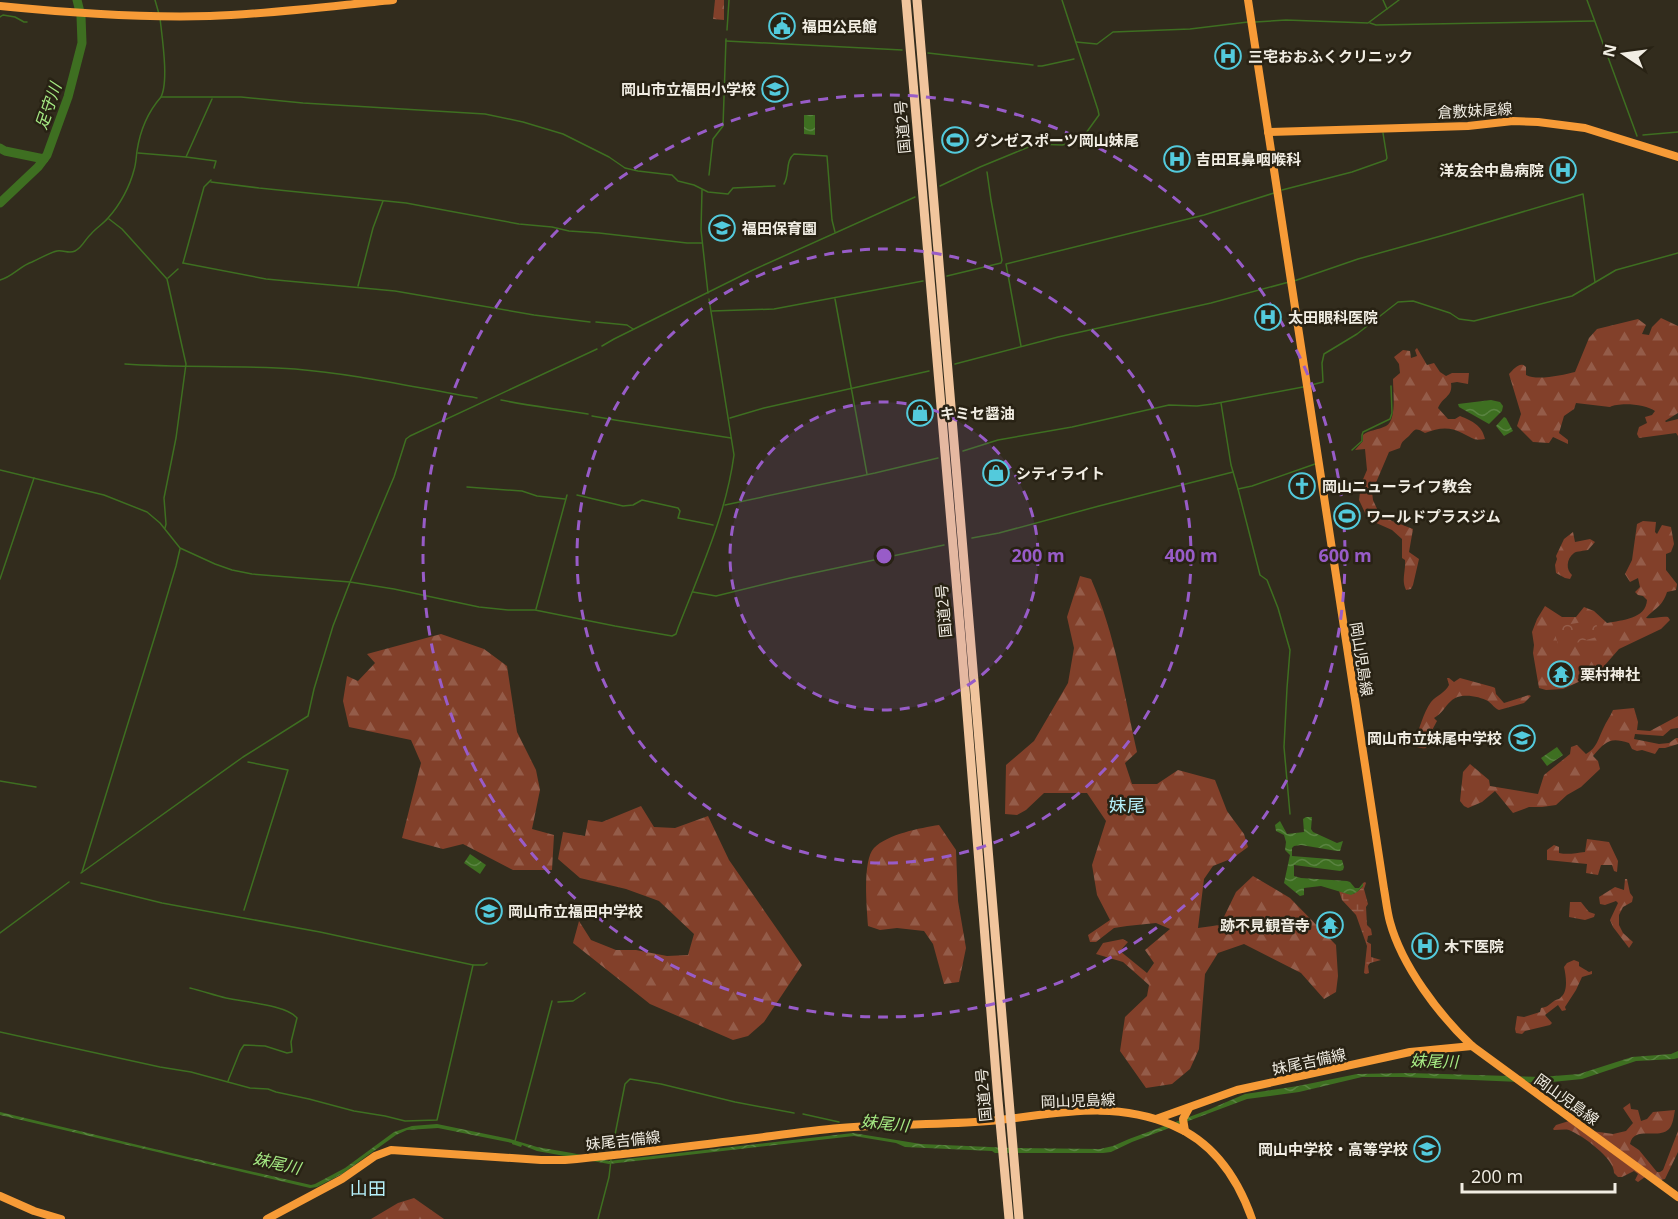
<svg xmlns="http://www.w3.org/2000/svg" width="1678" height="1219" viewBox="0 0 1678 1219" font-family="'Open Sans','Noto Sans JP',sans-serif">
	<defs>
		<pattern id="forest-firs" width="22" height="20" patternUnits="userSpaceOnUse" patternTransform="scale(1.5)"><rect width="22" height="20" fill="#82402a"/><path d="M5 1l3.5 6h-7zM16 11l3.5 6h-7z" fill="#945c49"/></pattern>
		<pattern id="wetland-marsh" width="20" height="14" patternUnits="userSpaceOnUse" patternTransform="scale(1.5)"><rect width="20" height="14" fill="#82402a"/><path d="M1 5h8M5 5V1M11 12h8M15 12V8" fill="none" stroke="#945c49"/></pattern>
		<pattern id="park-crowns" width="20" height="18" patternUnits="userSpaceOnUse" patternTransform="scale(1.5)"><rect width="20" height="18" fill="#82402a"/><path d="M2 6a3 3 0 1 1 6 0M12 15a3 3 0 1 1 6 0" fill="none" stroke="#945c49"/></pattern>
		<pattern id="water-waves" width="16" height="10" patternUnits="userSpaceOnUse" patternTransform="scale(1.5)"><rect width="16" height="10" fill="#3e6f21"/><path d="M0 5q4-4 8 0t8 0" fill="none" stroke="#5a8441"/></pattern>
	</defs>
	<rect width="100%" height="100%" fill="#322c1d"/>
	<g fill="url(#forest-firs)">
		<path d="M1661 318 1678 326V413L1665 421 1666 422 1678 419V436L1676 433 1639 438 1637 434 1639 427 1647 423 1645 417 1652 415 1655 411C1646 404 1619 402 1610 407L1576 403 1574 409 1564 416 1559 433 1568 440V444L1553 437 1549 443 1533 442 1517 426 1521 414 1509 374C1514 369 1520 361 1526 367V375C1537 381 1563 375 1575 372L1589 338 1597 329 1638 319 1646 325 1642 334 1649 335 1652 327Z"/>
		<path d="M1417 348 1427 365 1434 363 1440 372 1446 376 1452 373H1469L1468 384 1457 382 1451 383C1453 397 1443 396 1438 408L1448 419H1455L1460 416C1472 421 1482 425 1485 439 1473 441 1473 438 1462 433 1449 426 1438 428 1425 433 1415 427 1415 429 1409 436 1404 441 1402 440 1400 448L1389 452 1372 492 1373 500 1378 511 1392 521 1413 529 1409 552 1419 559 1413 585 1411 589 1406 590C1401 580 1406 571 1405 560L1402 558V539L1392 530 1374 522 1367 517 1359 500 1361 484 1367 470 1365 449 1355 450 1363 441V435C1369 430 1378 430 1386 426 1397 420 1393 392 1393 379L1400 373 1399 364 1394 357 1403 350 1410 351 1411 358 1417 356 1415 350Z"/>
		<path d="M1643 521 1656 522 1655 532 1657 534 1662 525 1671 527 1674 544 1671 552 1666 554V570L1677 584 1676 590 1667 592C1662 607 1656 607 1646 618 1654 619 1661 616 1668 617L1670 620 1661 629 1619 649 1598 673 1563 689 1546 690 1539 688 1533 653 1534 645 1532 632 1537 619 1545 606 1562 617H1576L1584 607 1594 611 1607 623C1622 620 1646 619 1647 600L1643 596 1638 595 1635 592 1640 587 1638 578 1630 582 1625 574 1632 560 1637 524Z"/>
		<path d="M1573 532 1575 542 1590 539 1595 542 1588 550C1584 551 1577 551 1574 553 1566 559 1566 570 1572 575L1570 579 1565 578 1556 573 1555 565 1557 559 1556 556 1564 539Z"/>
		<path d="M1080 576 1091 579C1115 633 1124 694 1137 752L1125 763 1132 784H1157L1178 770 1215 780 1227 811 1244 834 1248 847 1233 858 1213 866 1204 879 1198 928 1220 925 1236 892 1253 876 1290 898 1336 945 1338 976 1336 992 1324 999 1301 973 1244 944 1218 953 1205 974 1199 1049 1190 1069 1172 1084 1146 1088 1120 1051 1125 1017 1147 996 1149 985 1123 962 1096 954 1103 943 1123 939 1128 942 1120 951 1147 973 1154 963 1145 950 1170 929 1156 923 1127 926 1114 928 1096 942H1090L1088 935 1110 920 1097 895 1092 865 1106 821 1087 793H1044L1026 810 1017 815 1005 814 1006 765 1034 741 1068 683 1074 648 1067 617Z"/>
		<polygon points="441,634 484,649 507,666 517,732 536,770 540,790 532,829 554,835 552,870 513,870 463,844 443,849 402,838 421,763 411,740 349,727 343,701 347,676 358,681 375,663 367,654"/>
		<path d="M1447 678H1449L1454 682 1460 678 1493 687 1495 688 1496 694 1504 703 1529 695 1531 696 1524 703 1499 710C1494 708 1493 705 1488 701 1479 696 1459 692 1451 701 1444 707 1443 713 1434 718L1437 721 1430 734 1426 748C1419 749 1414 746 1408 742L1411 739 1415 740C1420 728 1423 713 1431 702 1437 695 1445 693 1449 685Z"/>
		<path d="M1634 708 1638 722 1637 730 1650 731 1678 716V728L1671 729 1663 736 1635 734 1634 739 1659 744 1669 743 1676 738H1678V744L1665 748H1659L1655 754 1642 750 1637 751 1632 749 1629 743C1610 737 1606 741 1593 756L1598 761 1600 769 1581 787 1567 795 1556 805 1542 807H1529L1513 813 1495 791 1482 802 1468 808 1464 806 1460 801 1463 772 1470 764 1489 780 1490 786 1538 794 1544 775 1570 754 1571 747 1577 745 1586 754C1597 748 1598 739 1603 729 1606 722 1610 717 1613 710Z"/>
		<polygon points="641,806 654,827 675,828 708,816 729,860 802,965 764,1022 748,1036 733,1040 650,1004 573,943 579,921 591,940 616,950 636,950 667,956 688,955 694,934 659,901 626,889 580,878 558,859 563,832 585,836 588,820 602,822"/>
		<path d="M939 825 956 850 958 901 966 948 959 982 944 984 933 944 924 931 897 928 880 930 868 926C867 908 862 861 874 848 888 834 920 828 939 825Z"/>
		<path d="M1587 839 1609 842 1618 861 1617 872 1614 871 1612 865H1601L1598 875 1586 873 1587 864 1547 860V850L1554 845 1559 847V853C1568 855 1576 853 1585 852Z"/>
		<polygon points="1625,879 1627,879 1630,893 1633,897 1632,902 1623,907 1619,915 1619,925 1623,933 1633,942 1629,948 1613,927 1610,920 1618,903 1616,901 1605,905 1600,904 1599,897 1615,887 1624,890"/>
		<polygon points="1570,902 1581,902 1589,912 1595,914 1594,917 1585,920 1569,917"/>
		<path d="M1574 960 1579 962V966L1589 972 1592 971V974L1582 977 1576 990 1565 1007 1566 1010 1562 1011 1558 1005 1545 1015 1552 1023 1550 1025 1525 1031 1522 1034 1516 1033 1515 1029 1517 1016 1524 1017 1540 1012 1541 1008C1548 1007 1548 1005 1554 1001 1558 998 1558 1001 1562 996 1568 990 1566 976 1564 967L1567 963Z"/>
		<path d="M1630 1103 1631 1109 1638 1110 1641 1121 1647 1119 1653 1112 1675 1110C1674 1115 1673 1125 1669 1129 1658 1140 1634 1125 1630 1144L1639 1150 1657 1172H1660L1663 1170 1678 1131V1152L1665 1179 1661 1180 1592 1131 1613 1134 1626 1131 1633 1123 1623 1108Z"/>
		<path d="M1569 1121 1645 1177 1638 1182 1635 1180 1638 1174 1634 1171 1622 1177H1618L1614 1173C1615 1159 1582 1135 1569 1130 1565 1129 1559 1130 1554 1130L1553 1129 1556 1125Z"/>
		<polygon points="414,1198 444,1219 371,1219 398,1203"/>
	</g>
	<path fill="url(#wetland-marsh)" d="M1365 882 1366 883 1364 889 1368 904 1366 907 1367 925 1371 929 1372 935 1368 936 1367 942 1371 944V957L1381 960 1370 963 1368 966 1369 973 1366 974 1364 973 1367 946 1356 915 1342 900 1339 891C1352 895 1354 896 1363 886V883Z"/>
	<g fill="url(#park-crowns)">
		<polygon points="715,0 724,0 724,20 713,19"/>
		<polygon points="1595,620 1600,636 1559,648 1553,627"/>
	</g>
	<g fill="url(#water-waves)">
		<polygon points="804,115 815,115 815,135 804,134"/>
		<polygon points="1491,400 1500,402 1503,406 1502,411 1489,424 1459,407 1458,404"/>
		<polygon points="1504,417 1506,418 1513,431 1504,436 1496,426"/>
		<polygon points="1557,747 1563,755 1547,766 1541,758"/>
		<polygon points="1306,817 1312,817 1311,829 1313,832 1337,843 1343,841 1340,851 1337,851 1301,845 1294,846 1292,848 1292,856 1342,860 1344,867 1343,870 1340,871 1294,865 1294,876 1301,878 1347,881 1350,882 1355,888 1359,888 1363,883 1363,886 1357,892 1351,895 1321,886 1304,888 1304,895 1300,896 1284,883 1290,855 1285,850 1286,842 1284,835 1276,831 1275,825 1280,821 1287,834 1304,832 1303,819"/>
		<polygon points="470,854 486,865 480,874 464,863"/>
		<polygon points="1678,1051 1678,1058 1674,1059 1636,1061 1582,1079 1542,1083 1402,1077 1362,1077 1299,1092 1247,1099 1132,1142 1111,1152 1103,1153 995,1153 992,1151 905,1147 896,1143 854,1136 609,1164 537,1151 522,1145 521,1147 512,1144 512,1143 438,1128 407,1130 396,1135 342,1174 317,1187 310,1188 0,1115 0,1112 188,1157 311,1185 315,1184 345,1168 394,1132 412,1126 437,1124 510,1139 537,1147 572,1153 609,1161 853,1133 921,1144 1012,1148 1100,1149 1113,1146 1129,1139 1208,1110 1245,1094 1298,1086 1357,1074 1409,1073 1541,1077 1579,1074 1632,1057 1671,1054"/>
	</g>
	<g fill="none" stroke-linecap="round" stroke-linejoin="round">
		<g stroke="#3e6f21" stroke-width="1.5">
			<polyline points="155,0 159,14"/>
			<polyline points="1383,0 1387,9"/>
			<polyline points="1587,0 1637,136"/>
			<polyline points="0,17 3,15 15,17 24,22 27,22"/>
			<path d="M160 18C162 37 169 81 161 97"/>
			<polyline points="1255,22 1286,20 1368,23 1399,0"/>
			<polyline points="1370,23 1376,25 1594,21"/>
			<polyline points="727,30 729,0"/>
			<polyline points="726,41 902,50"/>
			<polyline points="1076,42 1097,44 1113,32 1190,29 1248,22"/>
			<polyline points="928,53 1033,65"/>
			<polyline points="1038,66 1042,66 1074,59"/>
			<polyline points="1643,135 1678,132"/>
			<polyline points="138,153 186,157 212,99"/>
			<polyline points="186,157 216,161 214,168"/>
			<polyline points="709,175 713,139 723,126 726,39"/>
			<polyline points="211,182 259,188 406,203 519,224 552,227 569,231 599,233 687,243 702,243"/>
			<path d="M784 184C790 174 785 161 794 154L827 156 832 220 835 232"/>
			<polyline points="940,186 980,167 1036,144 1062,145 1076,142 1086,133 1099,115 1098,110 1062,0"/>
			<polyline points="702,190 701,230 708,293"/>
			<polyline points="1282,190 1352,172 1386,160 1387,158 1383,133"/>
			<polyline points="109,219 122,229 167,279 186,364 176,438 164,498 166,524 165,528"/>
			<polyline points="183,263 266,279 395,291 534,315 590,322"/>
			<polyline points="183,263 204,187 211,180"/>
			<polyline points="947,276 1001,263 1002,260 991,200 987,172"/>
			<polyline points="168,278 178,269"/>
			<path d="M0 280C12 277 20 266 32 262 38 259 52 252 57 251 64 250 69 254 75 251 83 247 85 239 91 234 96 228 103 224 108 218 120 205 130 186 134 170 136 164 136 158 137 151 140 131 147 113 161 97H241L303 103 485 114 523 122 563 134 609 157 625 168 638 171 672 175 678 181 694 185 708 192 728 194 733 188 775 186"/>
			<polyline points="1294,281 1358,259 1448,234 1583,194 1595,282"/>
			<polyline points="358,286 373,228 383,201"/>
			<polyline points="835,299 867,474"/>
			<polyline points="712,311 774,309 923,281"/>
			<polyline points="596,322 627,325 633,329"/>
			<polyline points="602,346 614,339 753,270 915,197"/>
			<polyline points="1021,346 1006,264 1204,215 1274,193"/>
			<path d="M125 364C182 368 239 365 295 369 356 374 417 388 477 398"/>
			<polyline points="955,364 1058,337 1211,303 1289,282"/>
			<polyline points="1311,385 1323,382 1322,363 1324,354 1357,334 1398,302 1413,301 1450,313 1459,319 1474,321 1572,296 1616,270 1678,253"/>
			<path d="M501 400C530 406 559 409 588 414"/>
			<polyline points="1221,403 1231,465 1238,489 1260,575 1267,580 1278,608 1290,650 1287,688 1284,747 1290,814"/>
			<polyline points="592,416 615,420 731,438"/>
			<polyline points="730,418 764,408 929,371"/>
			<polyline points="1352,450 1362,441 1362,435 1363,432 1390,419 1392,413 1391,386"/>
			<polyline points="963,451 998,440 1072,427 1169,405 1197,406 1213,404 1303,387"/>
			<path d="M0 470 104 495 147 512 160 523 180 548 215 564 232 570 252 574 350 582 394 589 479 607 508 610H535L615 626 672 636 676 634 678 628C700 571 726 515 734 455L709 299"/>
			<polyline points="467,487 522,491 537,496 565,499"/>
			<polyline points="1238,489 1252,486 1315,464"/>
			<polyline points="577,495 623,506 633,505 642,500 678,508 680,511 678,518 713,525"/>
			<polyline points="725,505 875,473 938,458"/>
			<polyline points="972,538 999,533 1099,506 1233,472"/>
			<polyline points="0,579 34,478"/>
			<polyline points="693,592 716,596 790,578 944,545"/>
			<polyline points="536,609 567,495"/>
			<polyline points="0,781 36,787"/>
			<polyline points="82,872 159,623 176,566 180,549"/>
			<polyline points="81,873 243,757 308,716 314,689 333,626 350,582 394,477 406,439 410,436 597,349"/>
			<polyline points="81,883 162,903 320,932 473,965 484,965 487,963"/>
			<polyline points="244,910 288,770 248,762"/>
			<polyline points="0,933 69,882"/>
			<path d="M190 988C202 991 214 995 226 998 243 1002 287 1005 297 1018L291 1042 292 1052 287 1053 265 1046 244 1045 240 1051 228 1081"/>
			<polyline points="558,1002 573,1001 585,993"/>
			<polyline points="0,1032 160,1067 191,1072 250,1088 268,1089 276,1092 309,1099 354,1111 385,1116 405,1121 437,1120 473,965"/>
			<polyline points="803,1114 839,1122"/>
			<polyline points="515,1141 552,1001"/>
			<polyline points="612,1150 625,1084 630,1079 661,1084 735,1102 794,1113"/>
			<polyline points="598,1219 609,1177 611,1160"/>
		</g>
		<g stroke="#3e6f21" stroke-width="9">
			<polyline points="0,148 5,151 44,159"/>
			<polyline points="0,203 38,167 47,155 68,97 82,43 81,16 77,0"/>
		</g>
		<g stroke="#f79b37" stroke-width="8">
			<path d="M1248 0 1384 889C1386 900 1387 911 1390 922 1402 966 1439 1015 1472 1046L1678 1197"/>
			<path d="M0 6C69 13 141 18 210 16 271 14 332 6 393 0"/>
			<polyline points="1268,132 1468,126 1513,121 1538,122 1585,128 1678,157"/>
			<polyline points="1156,1119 1237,1090 1410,1052 1472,1046"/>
			<polyline points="1185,1131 1183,1119 1189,1108"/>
			<polyline points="0,1196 34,1211 61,1219"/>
			<path d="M267 1219 342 1179 375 1156 391 1150 541 1160H565C623 1155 682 1147 740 1140 773 1136 806 1131 840 1128 889 1124 939 1125 989 1121 1053 1115 1111 1099 1172 1125 1213 1142 1238 1179 1252 1219"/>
		</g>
		<g stroke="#f1c59d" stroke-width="9">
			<polyline points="906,0 961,639 998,1100 1009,1219"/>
			<polyline points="917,0 1019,1219"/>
		</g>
	</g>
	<circle cx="884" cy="556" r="154" fill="#985cc8" fill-opacity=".12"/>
	<g fill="none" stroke="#985cc8" stroke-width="3" stroke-dasharray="10 8">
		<circle cx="884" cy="556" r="154"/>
		<circle cx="884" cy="556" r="307"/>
		<circle cx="884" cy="556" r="461"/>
	</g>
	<defs>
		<g id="civic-ring" transform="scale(1.35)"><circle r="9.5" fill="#282214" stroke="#53cadc" stroke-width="1.5"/><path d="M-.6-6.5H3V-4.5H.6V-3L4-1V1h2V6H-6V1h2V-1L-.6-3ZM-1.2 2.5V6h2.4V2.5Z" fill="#53cadc"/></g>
		<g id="hospital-ring" transform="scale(1.35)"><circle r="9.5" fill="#282214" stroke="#53cadc" stroke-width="1.5"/><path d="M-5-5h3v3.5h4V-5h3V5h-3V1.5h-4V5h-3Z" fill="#53cadc"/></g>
		<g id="school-ring" transform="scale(1.35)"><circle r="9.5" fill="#282214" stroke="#53cadc" stroke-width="1.5"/><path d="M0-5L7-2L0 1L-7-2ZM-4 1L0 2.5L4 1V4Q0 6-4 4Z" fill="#53cadc"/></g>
		<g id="stadium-ring" transform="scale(1.35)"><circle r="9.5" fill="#282214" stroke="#53cadc" stroke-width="1.5"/><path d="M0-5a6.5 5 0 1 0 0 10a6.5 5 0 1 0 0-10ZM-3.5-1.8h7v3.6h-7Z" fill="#53cadc"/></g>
		<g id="shop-ring" transform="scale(1.35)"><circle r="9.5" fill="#282214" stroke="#53cadc" stroke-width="1.5"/><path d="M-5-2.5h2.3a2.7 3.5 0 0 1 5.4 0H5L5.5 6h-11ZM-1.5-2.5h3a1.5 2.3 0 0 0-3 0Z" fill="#53cadc"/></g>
		<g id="church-ring" transform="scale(1.35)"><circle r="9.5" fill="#282214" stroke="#53cadc" stroke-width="1.5"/><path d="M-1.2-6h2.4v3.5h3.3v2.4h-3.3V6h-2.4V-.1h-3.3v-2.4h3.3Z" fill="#53cadc"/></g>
		<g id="temple-ring" transform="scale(1.35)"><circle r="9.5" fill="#282214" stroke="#53cadc" stroke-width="1.5"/><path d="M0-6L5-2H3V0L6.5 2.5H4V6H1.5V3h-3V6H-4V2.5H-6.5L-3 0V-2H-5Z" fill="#53cadc"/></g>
	</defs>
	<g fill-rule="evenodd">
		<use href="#civic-ring" x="782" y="26"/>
		<use href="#hospital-ring" x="1228" y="56"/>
		<use href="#school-ring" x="775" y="89"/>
		<use href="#stadium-ring" x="955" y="140"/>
		<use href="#hospital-ring" x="1177" y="159"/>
		<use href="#hospital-ring" x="1563" y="170"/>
		<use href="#school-ring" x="722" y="228"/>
		<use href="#hospital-ring" x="1268" y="317"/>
		<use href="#shop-ring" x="920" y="413"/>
		<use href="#shop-ring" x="996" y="473"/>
		<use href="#church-ring" x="1302" y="486"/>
		<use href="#stadium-ring" x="1347" y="516"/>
		<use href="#temple-ring" x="1561" y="674"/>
		<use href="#school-ring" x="1522" y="738"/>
		<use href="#school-ring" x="489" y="911"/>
		<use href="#temple-ring" x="1330" y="925"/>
		<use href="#hospital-ring" x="1425" y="946"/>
		<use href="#school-ring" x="1427" y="1149"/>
	</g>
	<g text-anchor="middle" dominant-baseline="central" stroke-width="5" stroke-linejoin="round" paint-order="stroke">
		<g font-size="15" font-weight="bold" fill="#f1ede3" stroke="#282214" text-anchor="start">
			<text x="802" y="26">福田公民館</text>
			<text x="1248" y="56">三宅おおふくクリニック</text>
			<text x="756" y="89" text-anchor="end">岡山市立福田小学校</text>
			<text x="974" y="140">グンゼスポーツ岡山妹尾</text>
			<text x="1196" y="159">吉田耳鼻咽喉科</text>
			<text x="1544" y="170" text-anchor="end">洋友会中島病院</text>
			<text x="742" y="228">福田保育園</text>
			<text x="1288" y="317">太田眼科医院</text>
			<text x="940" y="413">キミセ醤油</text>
			<text x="1016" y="473">シティライト</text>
			<text x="1322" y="486">岡山ニューライフ教会</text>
			<text x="1366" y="516">ワールドプラスジム</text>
			<text x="1580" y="674">栗村神社</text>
			<text x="1502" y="738" text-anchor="end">岡山市立妹尾中学校</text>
			<text x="508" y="911">岡山市立福田中学校</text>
			<text x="1310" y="925" text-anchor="end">跡不見観音寺</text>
			<text x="1444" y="946">木下医院</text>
			<text x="1408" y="1149" text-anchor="end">岡山中学校・高等学校</text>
		</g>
		<g font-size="15" fill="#f1ede3" stroke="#282214">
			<text transform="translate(1475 110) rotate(-3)">倉敷妹尾線</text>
			<text transform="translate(902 127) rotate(-95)">国道2号</text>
			<text transform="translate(943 611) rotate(-95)">国道2号</text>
			<text transform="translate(1362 659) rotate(81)">岡山児島線</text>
			<text transform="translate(1309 1061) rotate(-12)">妹尾吉備線</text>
			<text transform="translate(983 1095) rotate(-95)">国道2号</text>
			<text transform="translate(1567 1099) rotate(36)">岡山児島線</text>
			<text transform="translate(1078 1100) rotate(-2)">岡山児島線</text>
			<text transform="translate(623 1140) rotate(-6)">妹尾吉備線</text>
		</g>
		<g font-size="16" font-style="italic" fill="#a6eb84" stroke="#282214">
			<text transform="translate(48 106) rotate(-71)">足守川</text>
			<text transform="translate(1434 1061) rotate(1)">妹尾川</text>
			<text transform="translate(885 1123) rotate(6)">妹尾川</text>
			<text transform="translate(277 1163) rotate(13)">妹尾川</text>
		</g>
		<g font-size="18" fill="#b5eff9" stroke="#282214">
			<text x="1127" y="805">妹尾</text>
			<text x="368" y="1188">山田</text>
		</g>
	</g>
	<circle cx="884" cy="556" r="9" fill="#985cc8" stroke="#282214" stroke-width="3"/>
	<g font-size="18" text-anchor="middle" font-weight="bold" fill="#985cc8" stroke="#282214" stroke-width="5" stroke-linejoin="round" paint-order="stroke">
		<text x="1038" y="562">200 m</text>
		<text x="1191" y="562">400 m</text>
		<text x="1345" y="562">600 m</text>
	</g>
	<g transform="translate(1624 54) rotate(283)" stroke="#282214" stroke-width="4.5" paint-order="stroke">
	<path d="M0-4.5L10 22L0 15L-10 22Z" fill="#f1ede3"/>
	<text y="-9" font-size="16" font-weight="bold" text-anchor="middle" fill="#f1ede3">N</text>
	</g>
	<path d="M1462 1183v9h153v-9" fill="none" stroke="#f1ede3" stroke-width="3"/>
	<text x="1471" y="1183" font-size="18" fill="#f1ede3" stroke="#282214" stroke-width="4.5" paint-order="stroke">200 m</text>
</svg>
